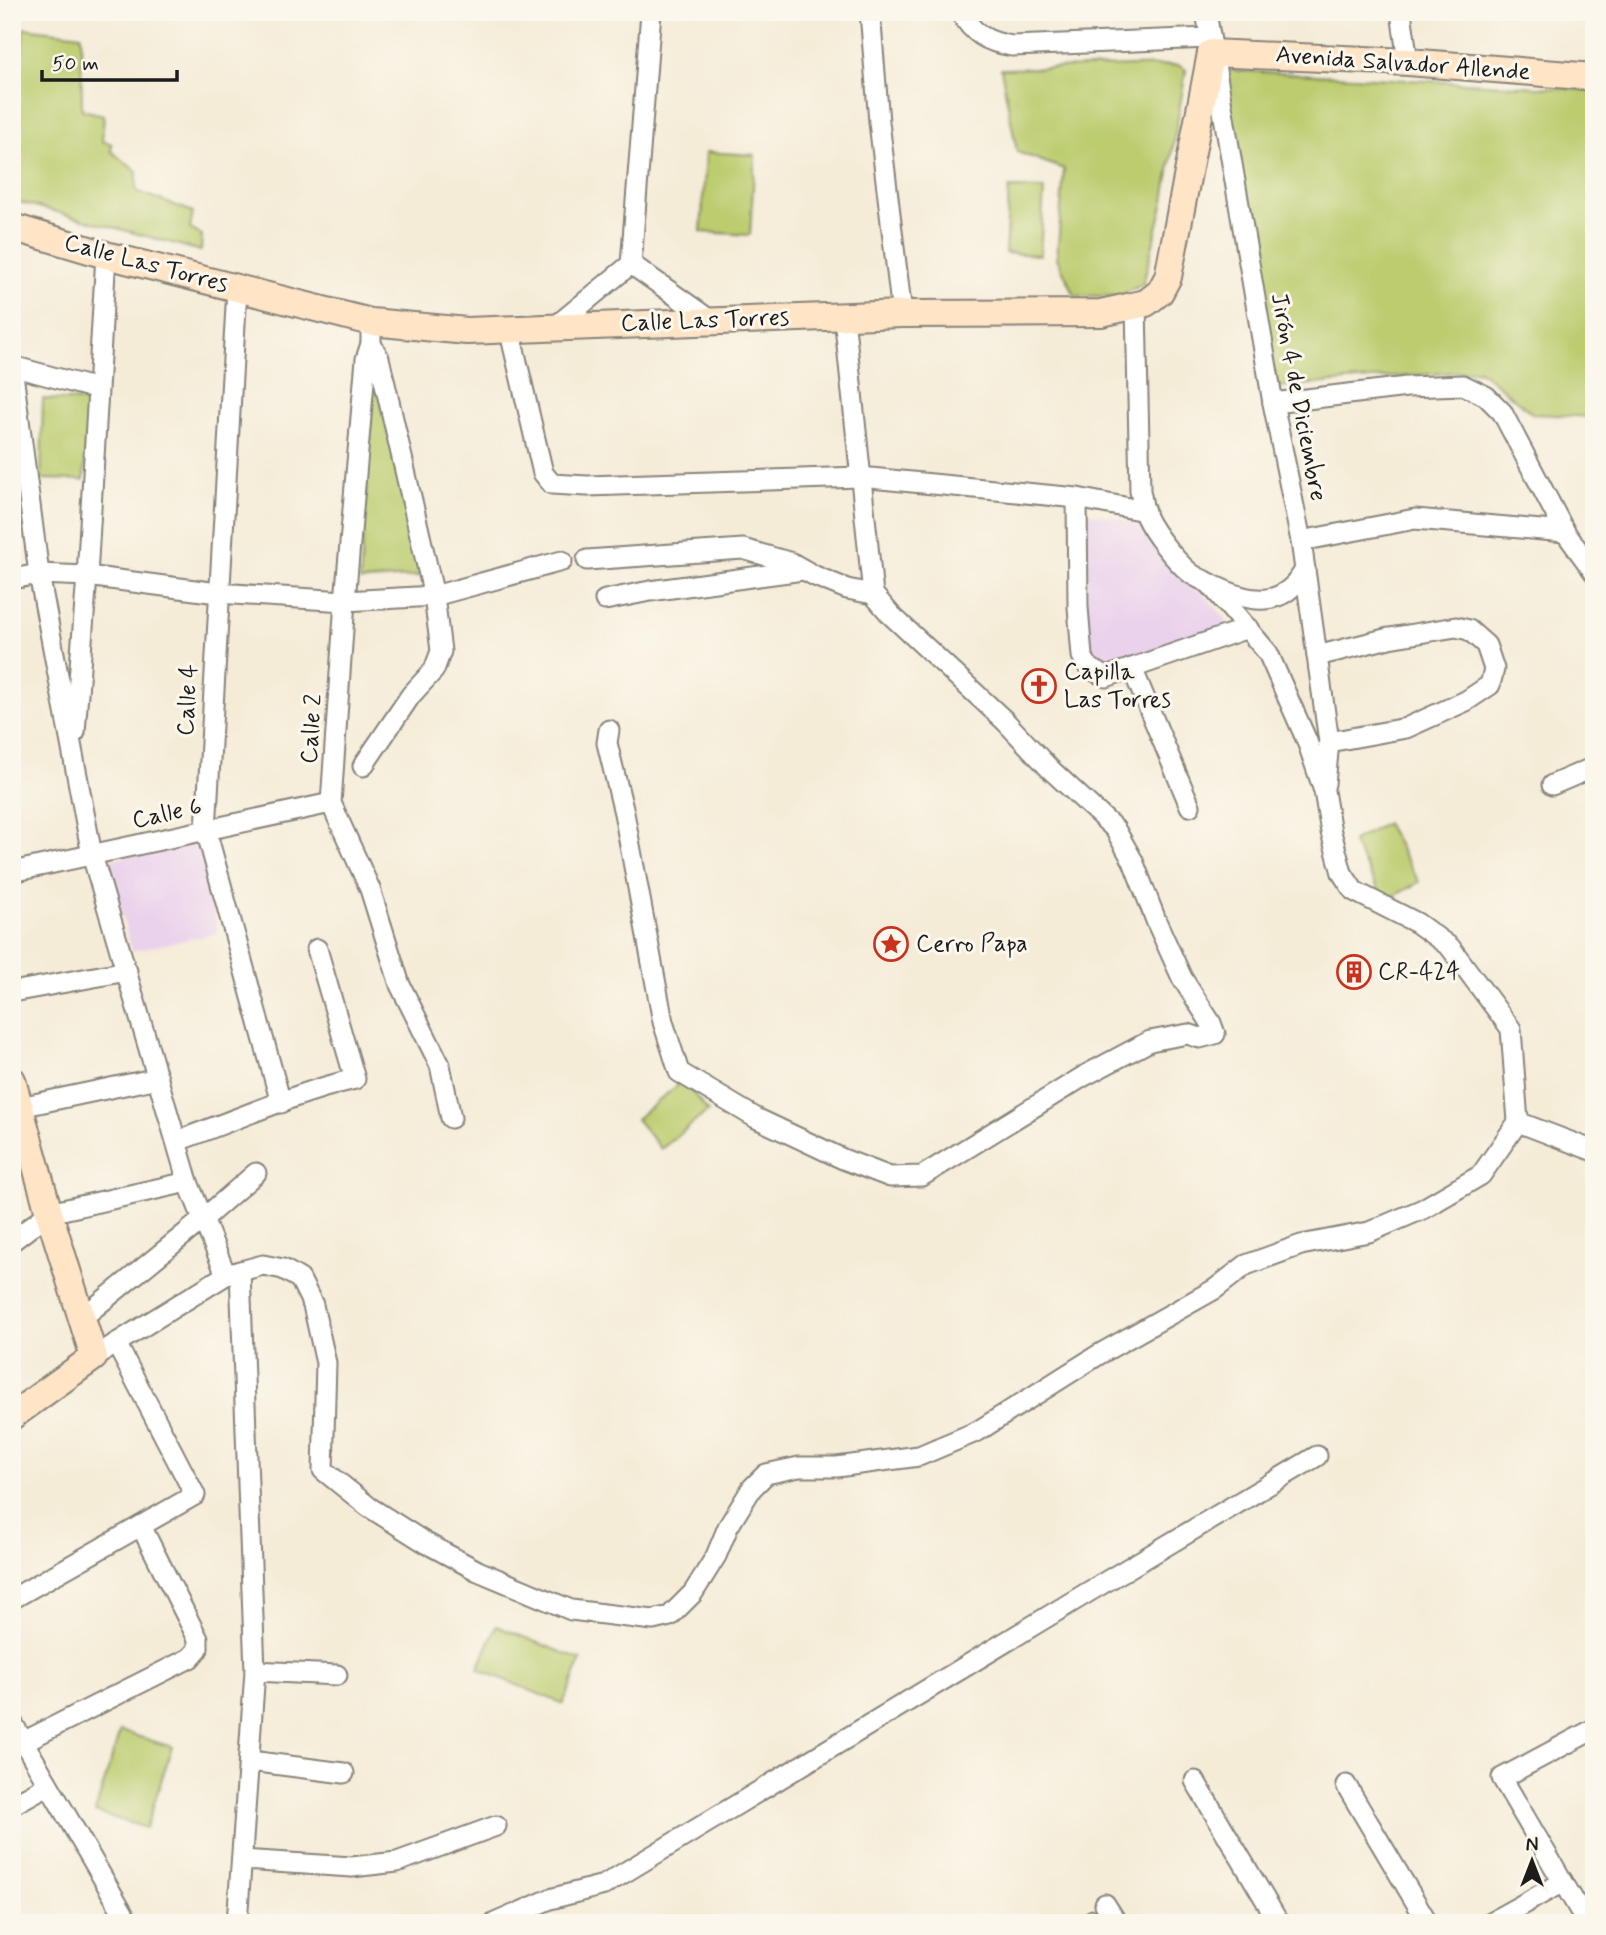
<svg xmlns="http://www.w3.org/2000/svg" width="1606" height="1935" viewBox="0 0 1606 1935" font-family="Mynerve,sans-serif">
	<rect width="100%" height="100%" fill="#fbf7ec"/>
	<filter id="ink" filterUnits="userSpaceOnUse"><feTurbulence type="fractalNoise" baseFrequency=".0143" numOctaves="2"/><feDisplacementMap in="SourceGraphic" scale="14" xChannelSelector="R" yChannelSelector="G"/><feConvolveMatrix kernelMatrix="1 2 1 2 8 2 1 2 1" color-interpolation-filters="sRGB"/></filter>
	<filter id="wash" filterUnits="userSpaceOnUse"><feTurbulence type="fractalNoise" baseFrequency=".00686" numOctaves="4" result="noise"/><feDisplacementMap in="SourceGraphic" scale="28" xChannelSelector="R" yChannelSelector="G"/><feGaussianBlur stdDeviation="1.57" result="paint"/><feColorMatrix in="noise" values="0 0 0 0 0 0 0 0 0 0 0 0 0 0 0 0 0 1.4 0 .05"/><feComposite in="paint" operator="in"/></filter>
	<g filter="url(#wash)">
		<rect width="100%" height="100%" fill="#f5ecd8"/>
		<g fill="#ead1ec">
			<polygon points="1086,512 1140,523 1226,619 1228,629 1112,672 1088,658"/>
			<polygon points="199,842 218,933 132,951 107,860"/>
		</g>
		<g fill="#bccc6e" stroke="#6c7445" stroke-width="2">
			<polygon points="24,28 81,35 82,110 104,115 102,141 112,144 111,151 137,172 136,191 193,212 190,229 202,235 201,251 12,200 12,66 19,67"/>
			<polygon points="1178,65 1186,70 1164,201 1143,284 1120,296 1075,296 1057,258 1064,169 1017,152 1001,69"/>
			<polygon points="1223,70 1594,90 1594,417 1533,414 1479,370 1277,387"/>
			<polygon points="706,152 755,155 750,235 701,232"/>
			<polygon points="1009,188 1044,189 1040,255 1005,253"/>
			<polygon points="374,369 420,576 360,581"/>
			<polygon points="43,399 88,401 84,480 41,479"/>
			<polygon points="1386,823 1419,882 1385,901 1352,842"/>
			<polygon points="683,1081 708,1111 661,1149 636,1119"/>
			<polygon points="496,1626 581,1660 563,1704 478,1669"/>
			<polygon points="120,1731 172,1747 146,1828 95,1812"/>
		</g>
	</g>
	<g filter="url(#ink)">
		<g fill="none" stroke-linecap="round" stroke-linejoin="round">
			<g stroke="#88847a" stroke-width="23">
				<g id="street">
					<polyline points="870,12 879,122 902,314"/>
					<path d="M960 12C973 34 987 42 1012 46L1209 38"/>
					<polyline points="1206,12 1273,403 1301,541 1329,742 1325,784"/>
					<polyline points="1401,12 1408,62"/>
					<polyline points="631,264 710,320"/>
					<polyline points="237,289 206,830 281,1103"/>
					<path d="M1136 305 1140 491C1142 499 1143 509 1146 517 1154 534 1175 560 1189 572 1196 578 1206 581 1213 585 1249 603 1284 610 1305 569"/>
					<polyline points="844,316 873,594"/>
					<polyline points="371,322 371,344 366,359 345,601 331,803 370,889 400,985 440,1065 451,1118"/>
					<polyline points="557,325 631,264 651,12"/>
					<polyline points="509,328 543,473 552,484 587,486 860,477 1077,498 1145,511"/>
					<polyline points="97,389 12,366 39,574 92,855 188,1182 226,1275"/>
					<polyline points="1273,403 1407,387 1463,385 1486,396 1502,412 1565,532 1594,572"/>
					<polyline points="1077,498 1078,607 1082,656 1089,668 1106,677 1248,628"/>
					<polyline points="1301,541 1415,519 1565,532"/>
					<polyline points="587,560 743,549 792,563 815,576 847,589 873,594 891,615 1005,721 1050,769 1115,829 1133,861 1157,923 1182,978 1211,1023 1215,1034 1200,1038 1188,1034 1150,1041 1084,1076 922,1176 890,1177 843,1159 756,1118 679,1072 663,1022 624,813 607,743 609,730"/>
					<polyline points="12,579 39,574 87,576 218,593 345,601 434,596 562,561"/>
					<polyline points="605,600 650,591 803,570"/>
					<polyline points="1317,656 1389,638 1456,627 1469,630 1486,645 1494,669 1490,685 1466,701 1406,728 1329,742"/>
					<polyline points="1132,668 1190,806"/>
					<polyline points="75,732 87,576 106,255"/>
					<polyline points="363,766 411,695 434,670 441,651 434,596 379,358 371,344"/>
					<polyline points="1552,785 1594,767"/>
					<polyline points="12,872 331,803"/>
					<polyline points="12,992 127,971"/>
					<polyline points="20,1107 158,1078"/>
					<polyline points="1518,1122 1594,1151"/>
					<path d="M177 1141C236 1120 295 1093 355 1079L317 949"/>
					<polyline points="12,1241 49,1213 188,1182"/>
					<polyline points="82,1318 202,1220 256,1173"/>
					<polyline points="94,1357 226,1275 263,1265 283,1269 300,1279 313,1305 326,1363 323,1470 369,1507 426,1543 478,1571 571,1610 653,1620 670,1616 693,1593 716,1556 728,1527 752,1488 766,1474 799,1467 837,1467 919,1456 978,1431 1098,1355 1215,1289 1246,1265 1301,1245 1369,1232 1423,1209 1481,1175 1518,1122 1511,1029 1450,947 1417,923 1354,891 1342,873 1331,832 1324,791 1307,741 1268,653 1209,583"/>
					<polyline points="12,1599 195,1495 116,1343"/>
					<polyline points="255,1671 337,1675"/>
					<polyline points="12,1722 129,1923"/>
					<polyline points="23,1742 190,1658 198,1649 198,1639 141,1526"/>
					<polyline points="250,1761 344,1773"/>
					<polyline points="1195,1781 1279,1923"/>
					<polyline points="1346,1785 1428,1923"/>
					<polyline points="12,1805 48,1785"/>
					<polyline points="242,1860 352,1867 397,1862 496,1826"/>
					<polyline points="1105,1904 1117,1923"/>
					<polyline points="1093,1920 1095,1923"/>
					<polyline points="237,1923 255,1671 240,1271"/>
					<polyline points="495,1923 550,1899 604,1885 1085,1594 1317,1456"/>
					<polyline points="1489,1923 1563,1882"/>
					<polyline points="1587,1923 1502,1778 1594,1729"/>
				</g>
			</g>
			<g stroke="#88847a" stroke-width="30">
				<g id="secondary">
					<polyline points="12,227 106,255 371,322 467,331 902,314 1101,313 1146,303 1160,292 1168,277 1211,53 1408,62 1594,77"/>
					<polyline points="12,1080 49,1213 94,1357 12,1416"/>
				</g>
			</g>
			<use href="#street" stroke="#fff" stroke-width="19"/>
			<use href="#secondary" stroke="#ffe4c6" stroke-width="26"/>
		</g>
	</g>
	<defs>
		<g id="church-ring" transform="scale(1.75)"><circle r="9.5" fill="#fbf7ec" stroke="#c8321e" stroke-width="1.5"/><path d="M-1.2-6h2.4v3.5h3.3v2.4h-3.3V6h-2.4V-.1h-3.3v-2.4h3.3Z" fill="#c8321e"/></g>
		<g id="sight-ring" transform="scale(1.75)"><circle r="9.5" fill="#fbf7ec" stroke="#c8321e" stroke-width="1.5"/><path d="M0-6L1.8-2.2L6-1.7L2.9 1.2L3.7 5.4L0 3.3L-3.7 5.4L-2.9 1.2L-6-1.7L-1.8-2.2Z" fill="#c8321e"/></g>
		<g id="building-ring" transform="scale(1.75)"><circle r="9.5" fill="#fbf7ec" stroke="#c8321e" stroke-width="1.5"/><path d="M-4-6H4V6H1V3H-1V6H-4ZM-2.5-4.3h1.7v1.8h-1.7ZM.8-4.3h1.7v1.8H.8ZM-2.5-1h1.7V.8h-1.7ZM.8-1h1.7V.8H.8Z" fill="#c8321e"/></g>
	</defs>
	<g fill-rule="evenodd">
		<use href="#church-ring" x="1039" y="686"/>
		<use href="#sight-ring" x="891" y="944"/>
		<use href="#building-ring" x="1354" y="972"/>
	</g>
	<g text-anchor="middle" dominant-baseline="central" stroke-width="6" stroke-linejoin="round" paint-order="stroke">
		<g font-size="24" fill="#1c1c1c" stroke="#fbf7ec">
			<text transform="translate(1403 64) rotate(4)">Avenida Salvador Allende</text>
			<text transform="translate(146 264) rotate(15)">Calle Las Torres</text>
			<text transform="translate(705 321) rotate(-2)">Calle Las Torres</text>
			<text transform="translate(1298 397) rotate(79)">Jirón 4 de Diciembre</text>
			<text transform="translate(188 700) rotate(-87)">Calle 4</text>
			<text transform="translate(312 729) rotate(-86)">Calle 2</text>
			<text transform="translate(167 814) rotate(-12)">Calle 6</text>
		</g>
		<g font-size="24" fill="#1c1c1c" stroke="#fbf7ec" text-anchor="start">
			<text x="1064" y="672">Capilla<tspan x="1064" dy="28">Las Torres</tspan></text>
			<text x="916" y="944">Cerro Papa</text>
			<text x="1378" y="972">CR-424</text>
		</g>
	</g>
	<rect width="1606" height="1935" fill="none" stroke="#fbf7ec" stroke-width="42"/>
	<g transform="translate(1532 1861)" stroke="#fbf7ec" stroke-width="5" paint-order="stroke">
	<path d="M0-5L12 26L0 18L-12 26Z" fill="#1c1c1c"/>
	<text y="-10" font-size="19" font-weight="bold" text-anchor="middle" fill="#1c1c1c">N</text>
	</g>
	<path d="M42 70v10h135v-10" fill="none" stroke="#1c1c1c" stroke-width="3.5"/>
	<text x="52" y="70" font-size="21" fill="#1c1c1c" stroke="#fbf7ec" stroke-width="5" paint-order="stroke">50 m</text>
</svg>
